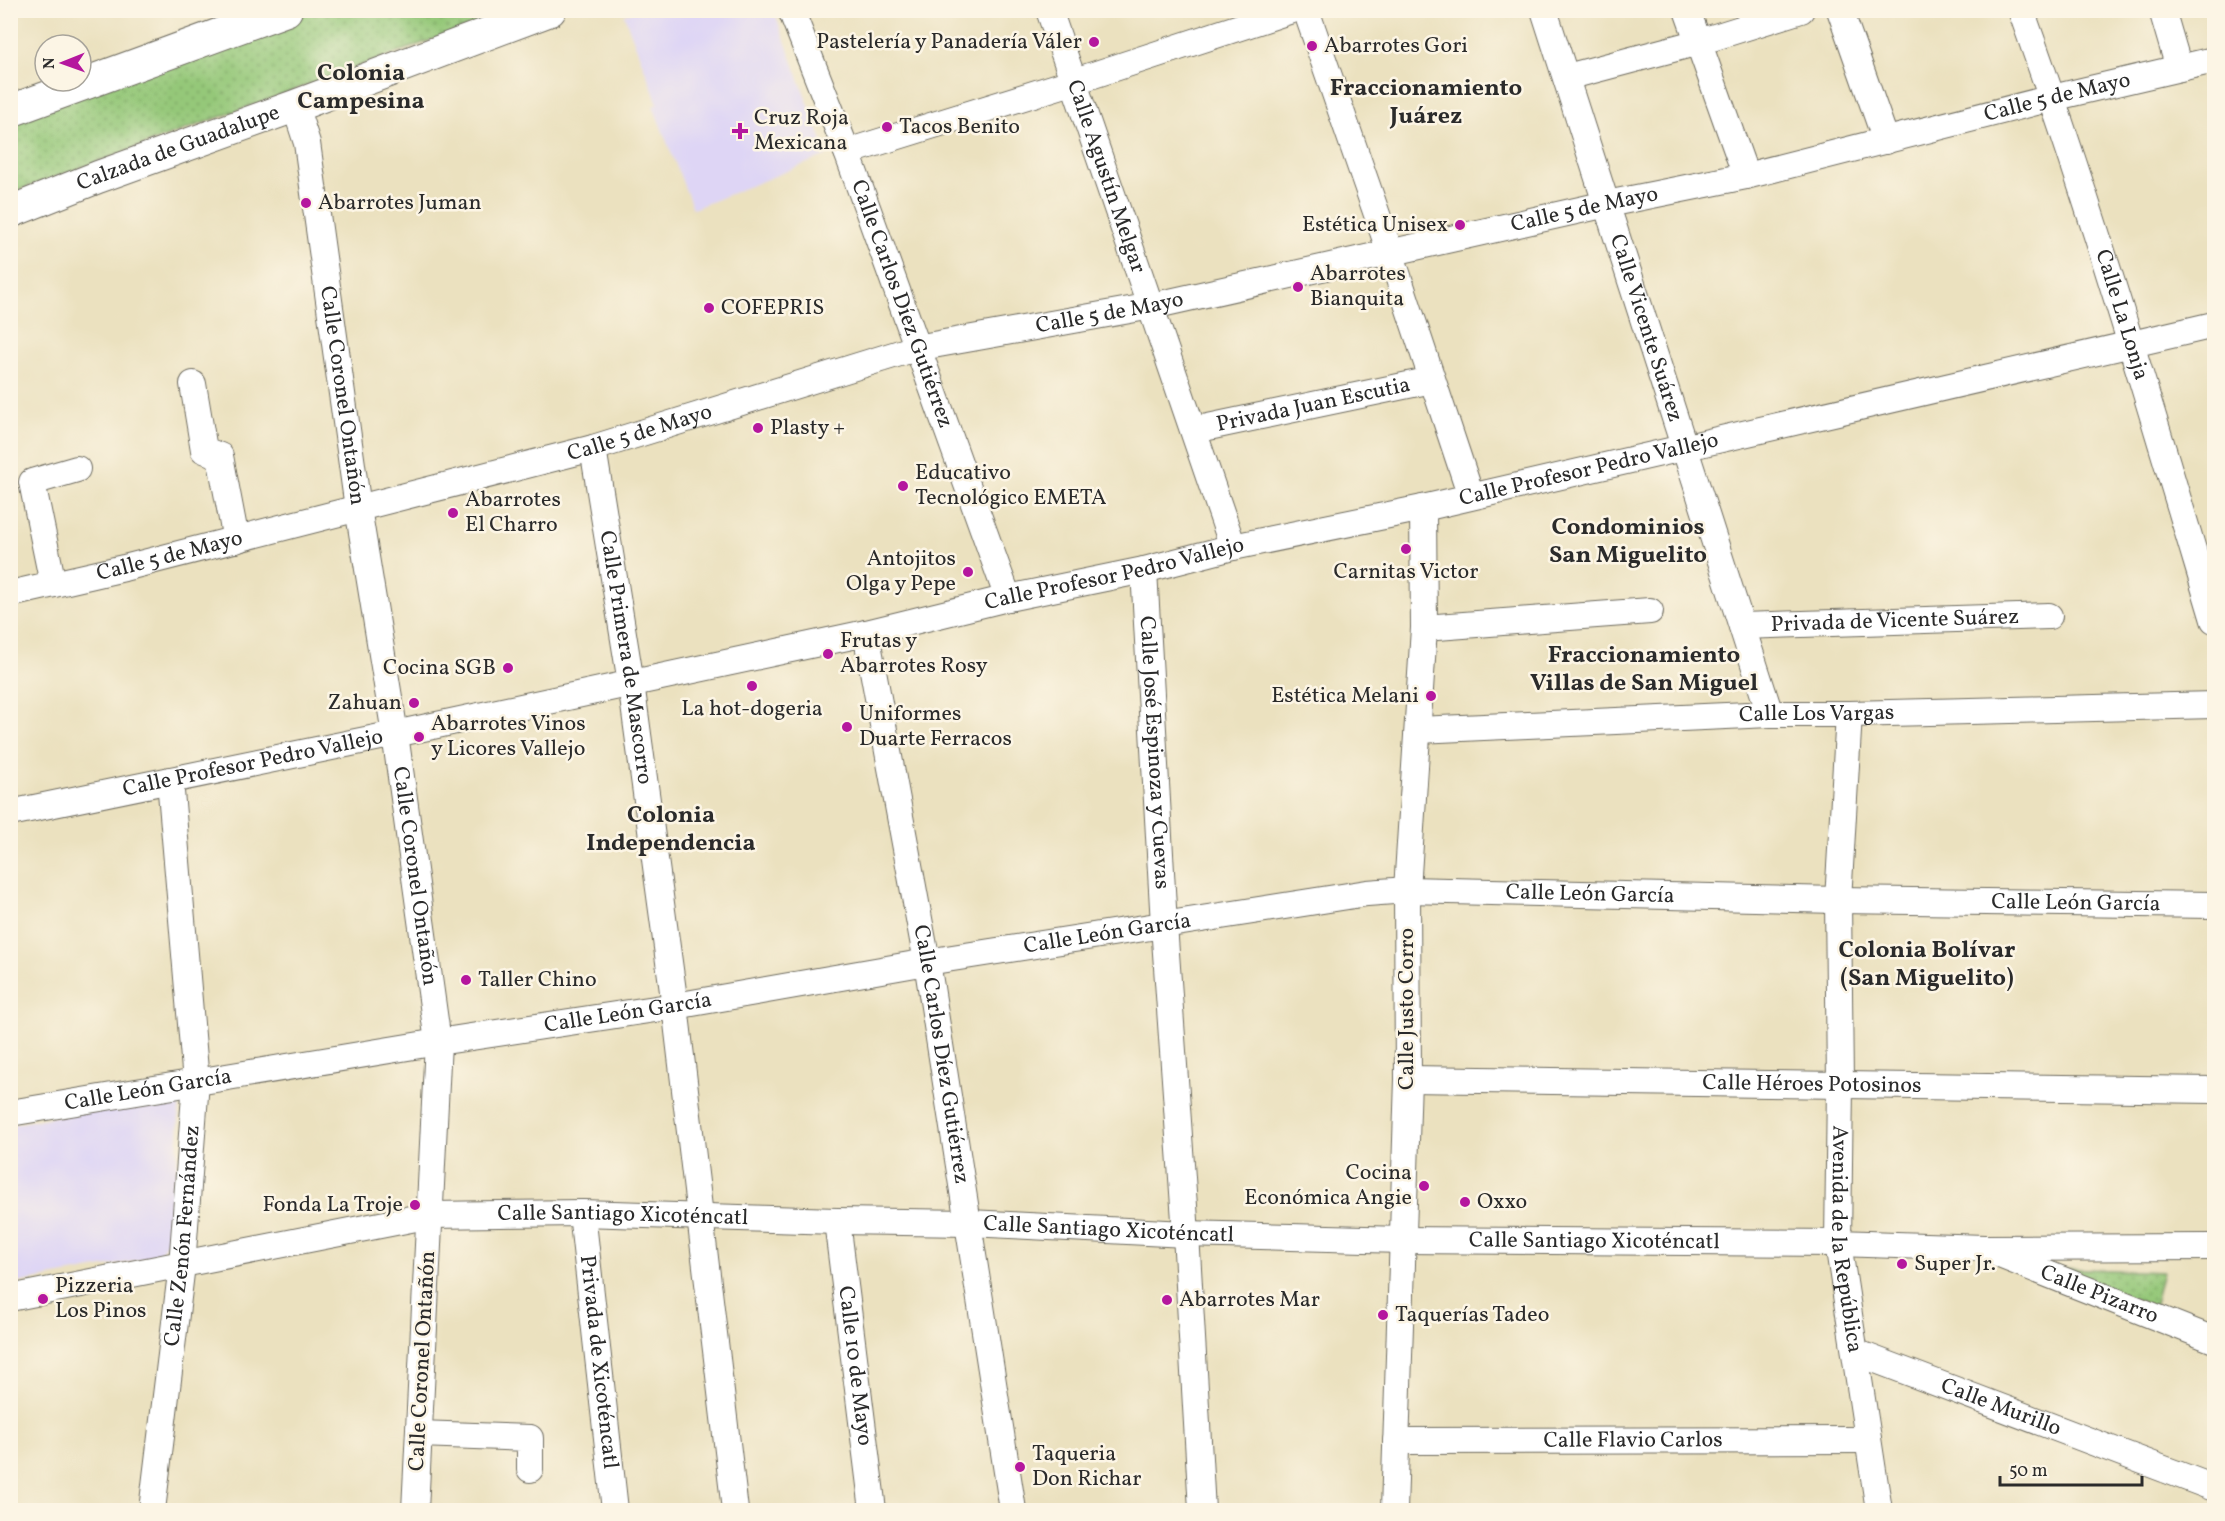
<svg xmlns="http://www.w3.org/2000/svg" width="2225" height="1521" viewBox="0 0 2225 1521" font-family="Vollkorn,serif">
	<defs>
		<pattern id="park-dots" width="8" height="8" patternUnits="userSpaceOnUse" patternTransform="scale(1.5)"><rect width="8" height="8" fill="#95c879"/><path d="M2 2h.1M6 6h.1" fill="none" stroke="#7aa363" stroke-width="1.8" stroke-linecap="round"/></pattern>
	</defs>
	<rect width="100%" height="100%" fill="#fcf5e5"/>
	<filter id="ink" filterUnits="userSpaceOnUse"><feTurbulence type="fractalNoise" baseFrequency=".0167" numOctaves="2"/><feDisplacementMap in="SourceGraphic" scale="12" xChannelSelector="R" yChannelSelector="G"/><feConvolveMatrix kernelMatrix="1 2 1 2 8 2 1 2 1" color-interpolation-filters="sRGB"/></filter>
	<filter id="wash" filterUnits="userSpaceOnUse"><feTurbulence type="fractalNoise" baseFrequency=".008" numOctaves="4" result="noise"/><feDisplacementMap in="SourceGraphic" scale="24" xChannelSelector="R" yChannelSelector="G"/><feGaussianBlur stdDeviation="1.35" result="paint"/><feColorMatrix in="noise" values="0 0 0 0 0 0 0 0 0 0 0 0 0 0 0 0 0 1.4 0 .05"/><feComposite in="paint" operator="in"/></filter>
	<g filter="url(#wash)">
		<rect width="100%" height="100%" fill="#ebe1bf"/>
		<g fill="#ded5f5">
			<polygon points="637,10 774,11 827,155 693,209 653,106 658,104 624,15"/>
			<polygon points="180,1092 174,1231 159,1254 136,1261 11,1284 11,1125"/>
		</g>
		<g fill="url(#park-dots)" stroke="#607a52" stroke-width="1.5">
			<polygon points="306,11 511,11 11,193 11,121"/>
			<polygon points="2059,1268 2163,1272 2154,1307"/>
		</g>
	</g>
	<g filter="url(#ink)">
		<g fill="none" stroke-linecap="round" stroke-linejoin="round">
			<g stroke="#6e6b5f" stroke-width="28">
				<g id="minor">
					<path id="s1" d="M791 10 847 152 1008 598"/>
					<path id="s2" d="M1049 10 1233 547"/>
					<polyline points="1306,10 1390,252 1471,496"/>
					<path id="s3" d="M1544 10 1770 714"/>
					<polyline points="1687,10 1746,176"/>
					<polyline points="1840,10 1886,141"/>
					<path id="s4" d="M2021 10C2093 211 2153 416 2214 620"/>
					<polyline points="2162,10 2179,68"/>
					<polyline points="1567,77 1699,42 1801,10"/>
					<path id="s5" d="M295 106 307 143 358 508 395 734 438 1042 415 1510"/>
					<polyline points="847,152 1075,81 1292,10"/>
					<polyline points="193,384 204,450 220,456 236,540"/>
					<path id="s6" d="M1194 430 1432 380"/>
					<path id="s7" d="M593 448 631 683 675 1006 735 1510"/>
					<path id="s8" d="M1144 570 1164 925 1186 1234 1202 1510"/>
					<polyline points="53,584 32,482 77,469"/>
					<path id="s9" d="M10 594 124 568 593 448 916 348 1152 306 1607 204 1746 176 2052 98 2214 60"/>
					<path id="s10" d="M1742 626 2049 616"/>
					<polyline points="1424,628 1650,611"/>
					<path id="s11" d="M866 633 927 962 1013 1510"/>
					<path id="s12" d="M1849 714 1838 900 1840 1084 1838 1243 1879 1510"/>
					<path id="s13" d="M1418 730 1770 714H1849L2214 705"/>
					<path id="s14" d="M10 813 395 734 866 633 1008 598 1144 570 1233 547 1423 508 2214 325"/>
					<path id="s15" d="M1408 1079 2214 1090"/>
					<path id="s16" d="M10 1113 438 1042 675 1006 927 962 1367 893 1407 890 1838 900 2214 905"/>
					<path id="s17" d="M582 1213 615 1510"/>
					<path id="s18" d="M837 1221 873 1510"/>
					<path id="s19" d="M1997 1254 2214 1340"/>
					<path id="s20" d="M10 1298 431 1215 582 1213 837 1221 969 1223 1186 1234 1402 1240 1838 1243 1984 1248 2214 1247"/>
					<path id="s21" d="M1855 1352 2214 1488"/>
					<polyline points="419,1434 530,1438 530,1469"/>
					<path id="s22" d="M1396 1441 1868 1440"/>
					<path id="s23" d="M152 1510 182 1265 196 1082 170 780"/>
					<polyline points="1394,1510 1408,1079 1407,890 1424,628 1423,508"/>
				</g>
			</g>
			<g stroke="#6e6b5f" stroke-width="34">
				<g id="major">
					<polyline points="10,111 286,10"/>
					<path id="s24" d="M10 212 98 177 295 106 550 10"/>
				</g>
			</g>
			<use href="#minor" stroke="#fff" stroke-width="26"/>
			<use href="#major" stroke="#fff" stroke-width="32"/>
		</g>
	</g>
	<g fill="#b5179e" stroke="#fcf5e5" stroke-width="2">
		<circle cx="1094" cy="42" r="6"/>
		<circle cx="1312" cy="46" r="6"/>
		<circle cx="887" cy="127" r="6"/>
		<path d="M737 122h6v6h6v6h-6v6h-6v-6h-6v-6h6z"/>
		<circle cx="306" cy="203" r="6"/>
		<circle cx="1460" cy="225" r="6"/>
		<circle cx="1298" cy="287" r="6"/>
		<circle cx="709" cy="308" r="6"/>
		<circle cx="758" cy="428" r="6"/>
		<circle cx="903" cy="486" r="6"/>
		<circle cx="453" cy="513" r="6"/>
		<circle cx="1406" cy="549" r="6"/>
		<circle cx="968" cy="572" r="6"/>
		<circle cx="828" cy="654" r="6"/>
		<circle cx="508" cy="668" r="6"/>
		<circle cx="752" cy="686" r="6"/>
		<circle cx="1431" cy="696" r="6"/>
		<circle cx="414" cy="703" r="6"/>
		<circle cx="847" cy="727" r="6"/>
		<circle cx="419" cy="737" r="6"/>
		<circle cx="466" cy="980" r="6"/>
		<circle cx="1424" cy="1186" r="6"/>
		<circle cx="1465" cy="1202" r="6"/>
		<circle cx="415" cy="1205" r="6"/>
		<circle cx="1902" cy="1264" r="6"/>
		<circle cx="43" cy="1299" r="6"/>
		<circle cx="1167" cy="1300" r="6"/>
		<circle cx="1383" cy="1315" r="6"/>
		<circle cx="1020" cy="1467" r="6"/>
	</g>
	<g text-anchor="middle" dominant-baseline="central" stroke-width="5" stroke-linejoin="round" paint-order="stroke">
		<g font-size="22" fill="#2b2b2b" stroke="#fcf5e5" text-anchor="start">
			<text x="1082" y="42" text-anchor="end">Pastelería y Panadería Váler</text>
			<text x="1324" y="46">Abarrotes Gori</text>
			<text x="754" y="118">Cruz Roja<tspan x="754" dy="25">Mexicana</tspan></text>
			<text x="899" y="127">Tacos Benito</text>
			<text x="318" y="203">Abarrotes Juman</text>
			<text x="1448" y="225" text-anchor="end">Estética Unisex</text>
			<text x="1310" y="274">Abarrotes<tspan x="1310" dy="25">Bianquita</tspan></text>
			<text x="721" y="308">COFEPRIS</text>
			<text x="770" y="428">Plasty +</text>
			<text x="915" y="473">Educativo<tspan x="915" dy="25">Tecnológico EMETA</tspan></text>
			<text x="465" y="500">Abarrotes<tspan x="465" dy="25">El Charro</tspan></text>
			<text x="956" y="559" text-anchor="end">Antojitos<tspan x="956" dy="25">Olga y Pepe</tspan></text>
			<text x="1406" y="572" text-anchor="middle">Carnitas Victor</text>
			<text x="840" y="641">Frutas y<tspan x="840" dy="25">Abarrotes Rosy</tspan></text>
			<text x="496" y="668" text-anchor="end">Cocina SGB</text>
			<text x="1419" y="696" text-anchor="end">Estética Melani</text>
			<text x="402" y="703" text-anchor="end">Zahuan</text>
			<text x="752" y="709" text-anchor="middle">La hot-dogeria</text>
			<text x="859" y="714">Uniformes<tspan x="859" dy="25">Duarte Ferracos</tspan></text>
			<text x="431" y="724">Abarrotes Vinos<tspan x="431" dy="25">y Licores Vallejo</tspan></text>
			<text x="478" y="980">Taller Chino</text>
			<text x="1412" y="1173" text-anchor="end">Cocina<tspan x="1412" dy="25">Económica Angie</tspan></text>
			<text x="1477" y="1202">Oxxo</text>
			<text x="403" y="1205" text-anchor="end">Fonda La Troje</text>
			<text x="1914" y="1264">Super Jr.</text>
			<text x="55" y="1286">Pizzeria<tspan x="55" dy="25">Los Pinos</tspan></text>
			<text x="1179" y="1300">Abarrotes Mar</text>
			<text x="1395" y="1315">Taquerías Tadeo</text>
			<text x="1032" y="1454">Taqueria<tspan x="1032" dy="25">Don Richar</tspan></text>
		</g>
		<g font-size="22" fill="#2b2b2b" stroke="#fcf5e5">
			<text stroke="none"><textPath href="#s9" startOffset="2108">Calle 5 de Mayo</textPath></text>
			<text stroke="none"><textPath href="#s24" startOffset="180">Calzada de Guadalupe</textPath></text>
			<text stroke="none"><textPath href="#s2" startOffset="176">Calle Agustín Melgar</textPath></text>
			<text stroke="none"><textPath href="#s9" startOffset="1622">Calle 5 de Mayo</textPath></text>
			<text stroke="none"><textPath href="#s1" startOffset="314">Calle Carlos Díez Gutiérrez</textPath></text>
			<text stroke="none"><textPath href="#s9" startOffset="1136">Calle 5 de Mayo</textPath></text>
			<text stroke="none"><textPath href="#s4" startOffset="321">Calle La Lonja</textPath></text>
			<text stroke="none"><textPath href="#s3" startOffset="334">Calle Vicente Suárez</textPath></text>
			<text stroke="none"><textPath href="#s5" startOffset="294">Calle Coronel Ontañón</textPath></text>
			<text stroke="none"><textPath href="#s6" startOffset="122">Privada Juan Escutia</textPath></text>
			<text stroke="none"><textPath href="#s9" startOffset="650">Calle 5 de Mayo</textPath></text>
			<text stroke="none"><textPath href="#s14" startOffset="1616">Calle Profesor Pedro Vallejo</textPath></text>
			<text stroke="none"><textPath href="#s9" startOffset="164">Calle 5 de Mayo</textPath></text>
			<text stroke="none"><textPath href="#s14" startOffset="1130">Calle Profesor Pedro Vallejo</textPath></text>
			<text stroke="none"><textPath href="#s10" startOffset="153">Privada de Vicente Suárez</textPath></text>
			<text stroke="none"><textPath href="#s7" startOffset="212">Calle Primera de Mascorro</textPath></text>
			<text stroke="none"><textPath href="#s13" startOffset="399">Calle Los Vargas</textPath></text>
			<text stroke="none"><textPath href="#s8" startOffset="183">Calle José Espinoza y Cuevas</textPath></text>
			<text stroke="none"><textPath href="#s14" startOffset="248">Calle Profesor Pedro Vallejo</textPath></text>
			<text stroke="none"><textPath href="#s5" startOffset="780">Calle Coronel Ontañón</textPath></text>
			<text stroke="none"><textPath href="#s16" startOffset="1598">Calle León García</textPath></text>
			<text stroke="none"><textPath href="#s16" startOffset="2084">Calle León García</textPath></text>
			<text stroke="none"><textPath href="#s16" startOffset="1112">Calle León García</textPath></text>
			<text transform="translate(1407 1009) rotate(-90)">Calle Justo Corro</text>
			<text stroke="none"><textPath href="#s16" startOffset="626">Calle León García</textPath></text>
			<text stroke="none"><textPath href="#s11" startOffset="428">Calle Carlos Díez Gutiérrez</textPath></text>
			<text stroke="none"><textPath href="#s15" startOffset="404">Calle Héroes Potosinos</textPath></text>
			<text stroke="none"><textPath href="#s16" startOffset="140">Calle León García</textPath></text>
			<text stroke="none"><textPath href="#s20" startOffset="621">Calle Santiago Xicoténcatl</textPath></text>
			<text stroke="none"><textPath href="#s20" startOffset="1107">Calle Santiago Xicoténcatl</textPath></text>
			<text stroke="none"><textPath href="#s23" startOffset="276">Calle Zenón Fernández</textPath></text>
			<text stroke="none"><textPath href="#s12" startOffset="526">Avenida de la República</textPath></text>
			<text stroke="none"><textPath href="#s20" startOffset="1593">Calle Santiago Xicoténcatl</textPath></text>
			<text stroke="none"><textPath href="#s19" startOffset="110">Calle Pizarro</textPath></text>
			<text transform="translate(423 1361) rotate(-87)">Calle Coronel Ontañón</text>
			<text stroke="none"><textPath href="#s17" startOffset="150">Privada de Xicoténcatl</textPath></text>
			<text stroke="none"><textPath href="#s18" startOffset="146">Calle 10 de Mayo</textPath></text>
			<text stroke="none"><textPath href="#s21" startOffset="156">Calle Murillo</textPath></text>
			<text stroke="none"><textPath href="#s22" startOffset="237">Calle Flavio Carlos</textPath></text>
		</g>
		<g font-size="24" font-weight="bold" fill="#2b2b2b" stroke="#fcf5e5">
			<text x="361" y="74">Colonia<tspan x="361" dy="28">Campesina</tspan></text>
			<text x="1426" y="89">Fraccionamiento<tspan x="1426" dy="28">Juárez</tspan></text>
			<text x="1628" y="528">Condominios<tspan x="1628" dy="28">San Miguelito</tspan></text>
			<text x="1644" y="656">Fraccionamiento<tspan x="1644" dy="28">Villas de San Miguel</tspan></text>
			<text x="671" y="816">Colonia<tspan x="671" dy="28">Independencia</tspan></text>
			<text x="1927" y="951">Colonia Bolívar<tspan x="1927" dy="28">(San Miguelito)</tspan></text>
		</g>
	</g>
	<rect width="2225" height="1521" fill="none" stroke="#fcf5e5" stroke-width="36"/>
	<g transform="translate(63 63) rotate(269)"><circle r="28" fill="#fcf5e5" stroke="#a8a49b" stroke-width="1.5"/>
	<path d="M0-4.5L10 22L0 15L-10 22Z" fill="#b5179e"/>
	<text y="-9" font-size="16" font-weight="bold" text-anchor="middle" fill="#2b2b2b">N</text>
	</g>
	<path d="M2000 1476v9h142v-9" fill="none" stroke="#2b2b2b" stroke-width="3"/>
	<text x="2009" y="1476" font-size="18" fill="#2b2b2b" stroke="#fcf5e5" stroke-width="4.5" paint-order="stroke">50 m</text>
</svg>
